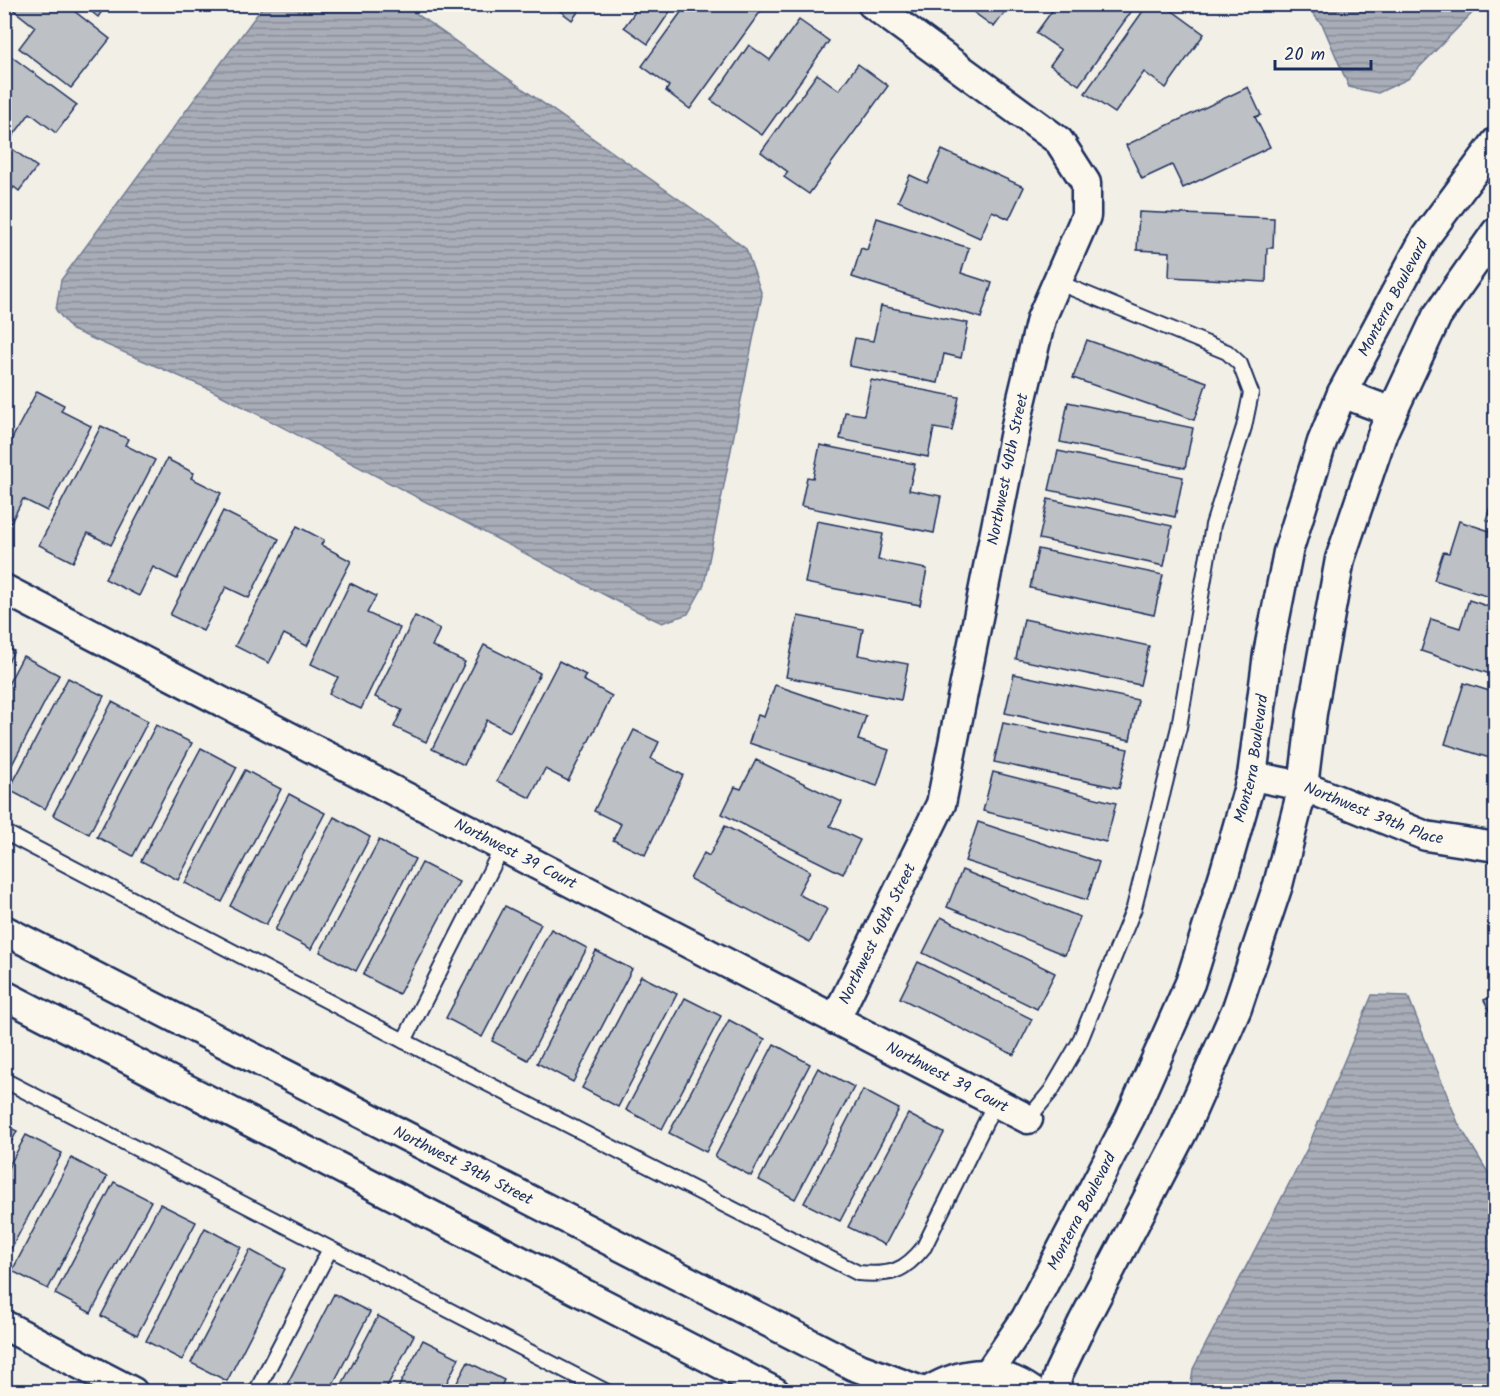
<svg xmlns="http://www.w3.org/2000/svg" width="1500" height="1396" viewBox="0 0 1500 1396" font-family="Kalam,sans-serif">
	<defs>
		<pattern id="water-rules" width="6" height="5" patternUnits="userSpaceOnUse" patternTransform="scale(1.5)"><rect width="6" height="5" fill="#a9adb7"/><path d="M0 2.5h6" fill="none" stroke="#898d98"/></pattern>
	</defs>
	<rect width="100%" height="100%" fill="#f2efe6"/>
	<filter id="ink" filterUnits="userSpaceOnUse"><feTurbulence type="fractalNoise" baseFrequency=".0167" numOctaves="2"/><feDisplacementMap in="SourceGraphic" scale="12" xChannelSelector="R" yChannelSelector="G"/><feConvolveMatrix kernelMatrix="1 2 1 2 8 2 1 2 1" color-interpolation-filters="sRGB"/></filter>
	<g filter="url(#ink)">
		<g fill="url(#water-rules)" stroke="#707b93" stroke-width="1.5">
			<polygon points="264,5 404,5 700,214 746,249 762,295 704,585 688,614 662,623 624,605 209,389 72,330 56,310 61,280"/>
			<polygon points="1306,5 1480,5 1408,79 1378,93 1349,87 1323,26"/>
			<polygon points="1372,995 1408,996 1458,1123 1495,1184 1495,1391 1190,1391 1193,1369 1307,1149"/>
		</g>
		<g fill="#bdc0c4" stroke="#1b2f5e" stroke-width="1.5">
			<polygon points="6,4 65,4 110,39 71,88 19,48 35,27"/>
			<polygon points="82,4 107,4 98,17"/>
			<polygon points="551,4 584,4 572,20"/>
			<polygon points="625,4 675,4 648,44 624,27 635,12"/>
			<polygon points="687,4 766,4 690,109 666,91 669,86 642,66"/>
			<polygon points="966,4 1011,4 994,27 965,6"/>
			<polygon points="1057,4 1120,4 1131,12 1079,85 1050,65 1061,50 1036,33"/>
			<polygon points="1148,4 1163,4 1204,34 1166,88 1144,72 1115,113 1085,93"/>
			<polygon points="799,20 829,41 762,135 711,100 749,45 770,60"/>
			<polygon points="4,51 77,105 56,133 30,113 13,136 4,129"/>
			<polygon points="858,64 888,86 809,194 784,177 788,172 761,152 817,74 839,90"/>
			<polygon points="1248,87 1261,115 1255,117 1270,147 1183,188 1172,165 1142,179 1126,145"/>
			<polygon points="4,143 37,167 19,191 14,187 4,200"/>
			<polygon points="942,150 1024,187 1009,219 992,211 980,238 898,201 910,175 927,183"/>
			<polygon points="1139,212 1274,218 1273,248 1267,248 1266,282 1169,277 1170,252 1137,250"/>
			<polygon points="877,218 969,248 961,273 992,283 981,318 852,277 861,248 867,250"/>
			<polygon points="881,306 968,323 961,358 944,354 938,383 849,366 855,338 873,341"/>
			<polygon points="1087,340 1207,382 1194,420 1073,378"/>
			<polygon points="871,380 959,397 952,431 934,428 928,457 840,439 845,412 864,415"/>
			<polygon points="37,391 64,405 61,411 91,426 47,511 23,499 8,528 4,526 4,454"/>
			<polygon points="1068,402 1193,428 1185,468 1060,442"/>
			<polygon points="101,426 128,439 125,445 155,460 111,545 88,533 73,562 39,545"/>
			<polygon points="820,445 915,464 909,490 941,496 934,533 801,506 807,477 813,478"/>
			<polygon points="1058,451 1183,477 1175,517 1049,490"/>
			<polygon points="167,459 194,473 191,478 221,493 177,579 153,567 139,596 105,579"/>
			<polygon points="1495,491 1496,492 1496,523 1486,520"/>
			<polygon points="1048,499 1172,526 1164,566 1039,539"/>
			<polygon points="223,511 279,539 249,598 226,587 203,631 170,615"/>
			<polygon points="817,521 883,534 878,560 927,569 920,605 805,583"/>
			<polygon points="1459,521 1496,533 1496,599 1434,580 1443,552 1449,553"/>
			<polygon points="297,526 324,540 321,545 351,561 307,646 284,634 269,663 235,646"/>
			<polygon points="1038,549 1163,575 1154,615 1030,588"/>
			<polygon points="350,583 376,596 367,613 400,628 361,709 329,694 338,677 311,664"/>
			<polygon points="1469,600 1496,609 1496,676 1421,651 1431,619 1460,628"/>
			<polygon points="415,616 440,629 432,646 465,662 426,742 394,727 402,710 375,697"/>
			<polygon points="798,616 863,629 858,655 908,664 901,700 786,677"/>
			<polygon points="1024,619 1149,646 1140,685 1016,659"/>
			<polygon points="484,645 540,673 510,732 487,720 464,765 432,749"/>
			<polygon points="4,646 14,651 4,669"/>
			<polygon points="23,656 59,675 4,780 4,692"/>
			<polygon points="559,661 586,675 583,680 612,696 568,781 545,769 530,798 497,781"/>
			<polygon points="1014,674 1138,700 1130,740 1005,713"/>
			<polygon points="68,678 104,696 45,809 9,790"/>
			<polygon points="1464,683 1496,693 1496,760 1445,744"/>
			<polygon points="775,685 866,716 858,740 889,750 877,786 749,743 758,715 764,717"/>
			<polygon points="112,702 148,721 89,834 53,815"/>
			<polygon points="1003,723 1128,749 1119,788 994,762"/>
			<polygon points="156,725 192,743 133,856 97,837"/>
			<polygon points="634,730 659,742 651,759 683,775 645,855 613,840 621,824 594,811"/>
			<polygon points="201,748 237,767 178,880 141,861"/>
			<polygon points="756,760 842,802 830,826 860,840 843,874 722,814 735,787 741,789"/>
			<polygon points="245,770 281,789 222,902 185,883"/>
			<polygon points="993,772 1116,803 1106,842 983,811"/>
			<polygon points="289,794 325,813 266,925 230,906"/>
			<polygon points="334,817 370,837 311,949 275,930"/>
			<polygon points="978,822 1099,862 1087,900 965,861"/>
			<polygon points="725,826 810,871 798,894 827,909 810,942 690,879 704,853 709,856"/>
			<polygon points="379,840 415,859 356,971 320,952"/>
			<polygon points="422,863 459,882 399,994 363,975"/>
			<polygon points="962,870 1080,917 1065,955 947,907"/>
			<polygon points="505,906 541,924 482,1037 446,1018"/>
			<polygon points="941,917 1055,973 1037,1009 923,953"/>
			<polygon points="551,929 587,948 528,1060 492,1041"/>
			<polygon points="596,951 632,969 573,1082 537,1063"/>
			<polygon points="918,962 1032,1019 1014,1055 900,998"/>
			<polygon points="641,976 677,994 618,1107 582,1088"/>
			<polygon points="1496,995 1496,1024 1484,1000"/>
			<polygon points="685,998 721,1016 662,1129 626,1110"/>
			<polygon points="729,1020 765,1039 706,1152 669,1133"/>
			<polygon points="774,1044 810,1064 751,1176 715,1157"/>
			<polygon points="818,1068 854,1087 795,1199 759,1180"/>
			<polygon points="863,1090 899,1109 840,1221 804,1203"/>
			<polygon points="908,1114 944,1133 885,1245 848,1227"/>
			<polygon points="4,1125 17,1131 4,1156"/>
			<polygon points="26,1135 62,1153 4,1262 4,1175"/>
			<polygon points="71,1158 107,1177 48,1289 12,1271"/>
			<polygon points="114,1182 151,1201 91,1313 55,1294"/>
			<polygon points="160,1204 196,1222 137,1335 101,1316"/>
			<polygon points="205,1228 241,1247 182,1360 146,1341"/>
			<polygon points="250,1250 285,1269 227,1381 191,1363"/>
			<polygon points="334,1294 370,1312 329,1392 283,1392"/>
			<polygon points="378,1316 414,1335 384,1392 338,1392"/>
			<polygon points="423,1340 459,1358 442,1392 396,1392"/>
			<polygon points="468,1362 504,1380 498,1392 452,1392"/>
		</g>
		<g fill="none" stroke-linecap="round" stroke-linejoin="round">
			<g stroke="#1b2f5e" stroke-width="18">
				<g id="service">
					<path d="M4 832 404 1041 858 1273C890 1276 904 1272 924 1247L995 1103"/>
					<polyline points="404,1041 503,846"/>
					<polyline points="4,1080 607,1392"/>
					<polyline points="1028,1119 1051,1091 1079,1043 1134,908 1179,727 1213,525 1244,427 1251,393 1240,364 1227,352 1057,282"/>
					<polyline points="256,1392 330,1249"/>
				</g>
			</g>
			<g stroke="#1b2f5e" stroke-width="33">
				<g id="minor">
					<polyline points="1342,393 1392,412"/>
					<path id="s1" d="M4 589 1028 1119"/>
					<path id="s2" d="M1252 776 1303 786 1426 836 1496 847"/>
					<path id="s3" d="M4 930 854 1366 924 1392"/>
					<polyline points="4,995 775,1392"/>
					<path id="s4" d="M835 1020 941 804 1019 411 1041 319 1086 216V183L1059 141 872 4"/>
					<polyline points="4,1325 133,1392"/>
					<path id="s5" d="M988 1374 1026 1318 1130 1118 1190 983 1225 871 1252 776 1268 654 1288 552 1322 442 1342 393 1426 236 1496 142"/>
					<path d="M927 1392C963 1370 998 1367 1033 1392"/>
					<polyline points="1053,1392 1059,1372 1083,1322 1183,1131 1237,1008 1278,885 1303,786 1312,713 1340,559 1383,432 1437,316 1496,232"/>
				</g>
			</g>
			<use href="#service" stroke="#fbf7ec" stroke-width="14"/>
			<use href="#minor" stroke="#fbf7ec" stroke-width="28"/>
		</g>
	</g>
	<g text-anchor="middle" dominant-baseline="central" stroke-width="6" stroke-linejoin="round" paint-order="stroke">
		<g font-size="16" fill="#1b2f5e" stroke="#fbf7ec">
			<text stroke="none"><textPath href="#s5" startOffset="1160">Monterra Boulevard</textPath></text>
			<text stroke="none"><textPath href="#s4" startOffset="582">Northwest 40th Street</textPath></text>
			<text stroke="none"><textPath href="#s5" startOffset="674">Monterra Boulevard</textPath></text>
			<text stroke="none"><textPath href="#s2" startOffset="128">Northwest 39th Place</textPath></text>
			<text stroke="none"><textPath href="#s1" startOffset="576">Northwest 39 Court</textPath></text>
			<text stroke="none"><textPath href="#s4" startOffset="96">Northwest 40th Street</textPath></text>
			<text stroke="none"><textPath href="#s1" startOffset="1062">Northwest 39 Court</textPath></text>
			<text stroke="none"><textPath href="#s3" startOffset="516">Northwest 39th Street</textPath></text>
			<text stroke="none"><textPath href="#s5" startOffset="188">Monterra Boulevard</textPath></text>
		</g>
	</g>
	<rect width="1500" height="1396" fill="none" stroke="#fbf7ec" stroke-width="24"/>
	<rect x="12" y="12" width="1476" height="1372" fill="none" stroke="#1b2f5e" stroke-width="2" filter="url(#ink)"/>
	<path d="M1275 60v9h96v-9" fill="none" stroke="#1b2f5e" stroke-width="3"/>
	<text x="1284" y="60" font-size="18" fill="#1b2f5e" stroke="#fbf7ec" stroke-width="4.5" paint-order="stroke">20 m</text>
</svg>
